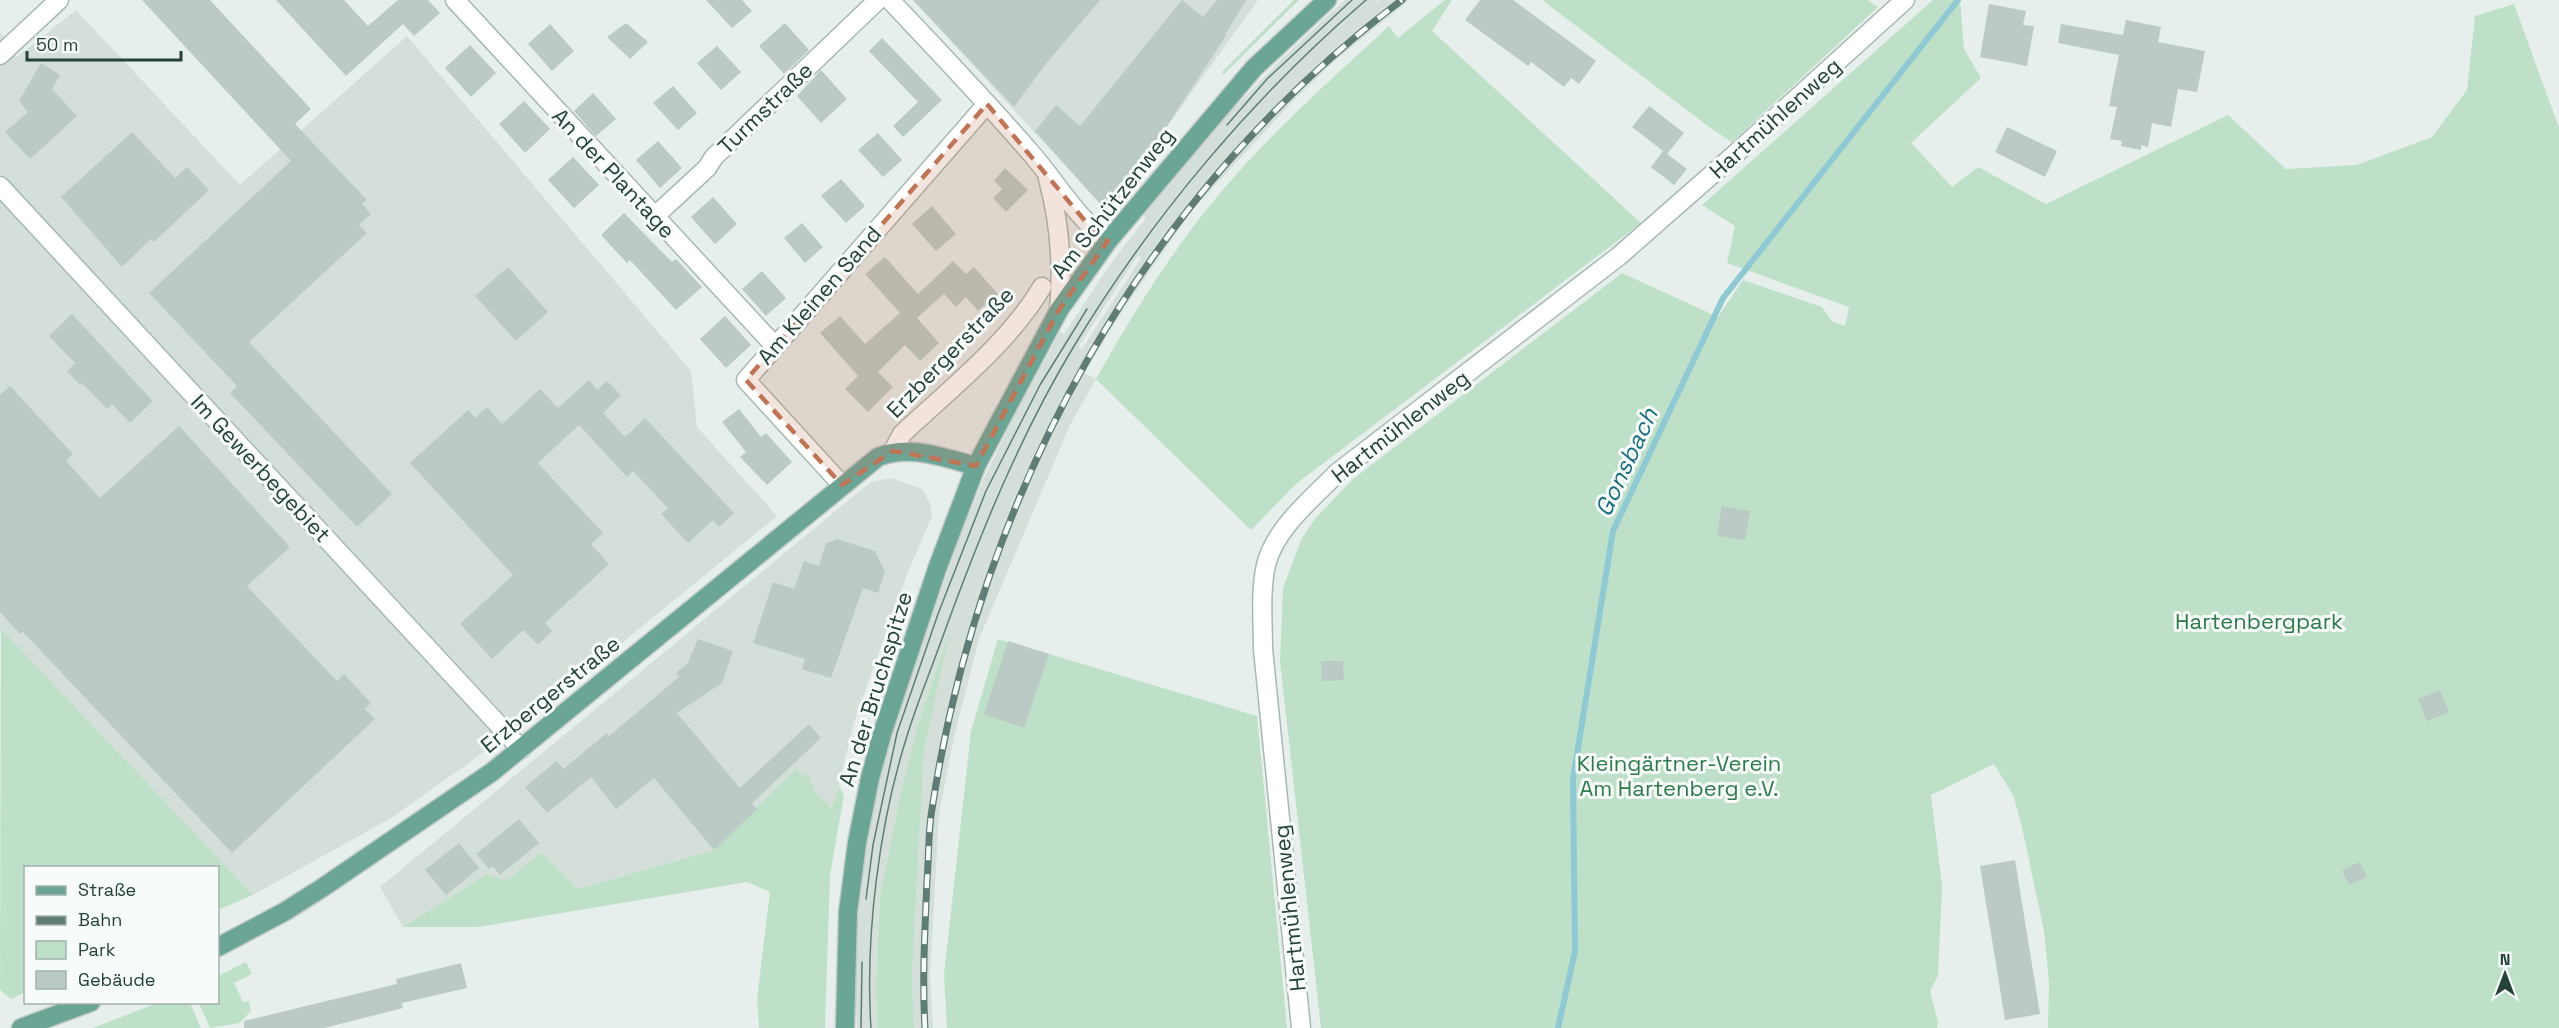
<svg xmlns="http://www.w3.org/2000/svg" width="2559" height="1028" viewBox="0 0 2559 1028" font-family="'Space Grotesk',sans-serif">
	<rect width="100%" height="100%" fill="#e6efeb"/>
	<g fill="#d4dfda" fill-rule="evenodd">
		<polygon points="913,0 1258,0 1108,209 1103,207"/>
		<path d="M1345 0H1378L1375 4 1380 0H1409L1331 64 1293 101 1193 209 1125 307 1084 373 1096 379 1070 425 979 639 955 733 939 813 930 975 933 1028H914L912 975 924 752 948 636 947 638 919 721 900 796 880 897 876 985 877 1028H857L855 987 858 919 864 866 877 792 898 716 959 540 984 478 1016 413 1060 332 1064 334 1109 266 1146 218 1142 214 1228 114 1286 55ZM1138 255 1141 258 1082 349 1079 346Z"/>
		<polygon points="76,10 240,185 407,36 691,371 697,427 777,516 563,691 466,765 391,818 253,895 0,630 0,32 17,57"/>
		<polygon points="892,478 922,489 931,506 932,516 908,572 855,719 833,809 813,791 810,784 797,770 714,850 578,889 541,852 507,881 487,874 403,927 380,887 861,490 871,482"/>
	</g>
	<g fill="#bfe0c8">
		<polygon points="1294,0 1299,0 1223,75 1222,72"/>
		<path d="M1445 0H1452L1432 31 1641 223 1296 484 1251 530 1096 379C1127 324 1161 268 1200 218 1255 147 1323 87 1389 26L1398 38Z"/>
		<polygon points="1542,0 1867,0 1878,7 1732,142 1712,129"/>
		<polygon points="1933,0 1960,0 1964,49 1981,78 1911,143 1952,187 1978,167 2046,204 2228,115 2286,169 2357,165 2432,137 2467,90 2475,16 2514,4 2559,128 2559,1028 2048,1028 2049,982 2044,931 2022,827 2013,795 1994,764 1931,795 1942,886 1938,976 1930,991 1938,1022 1937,1028 1321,1028 1280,661 1283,588 1302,538 1315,519 1353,479 1622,273 1718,317 1743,280 1822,307 1832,321 1845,326 1849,307 1727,263 1735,226 1702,205"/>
		<polygon points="1,629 253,895 218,910 218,868 26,868 25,992 11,999 0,990"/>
		<polygon points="950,629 924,752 912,975 914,1028 877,1028 876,985 880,897 900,796 919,721"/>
		<polygon points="998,639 1257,716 1287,1028 947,1028 944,975 971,731"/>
		<polygon points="796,769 802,775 809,776 814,791 832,808 839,786 844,795 830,876 825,1028 759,1028 757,999 770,892 747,882 478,927 403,927 487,874 507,881 541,852 578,889 714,850"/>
		<polygon points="246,962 252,974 234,983 243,1002 249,1001 251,1011 239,1023 210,1028 199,1003 218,1002 218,976"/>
		<polygon points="157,1003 190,1003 201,1028 93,1028"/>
	</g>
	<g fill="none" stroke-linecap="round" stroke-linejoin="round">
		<polyline stroke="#8ec9d4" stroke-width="6" points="1558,1028 1575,951 1573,779 1613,531 1723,298 1958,0"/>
	</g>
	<g fill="#bbcac4">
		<polygon points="142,0 210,0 311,109 295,124 367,200 362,204 371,214 359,225 367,233 249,342 392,494 357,527 230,393 237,386 149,293 291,161"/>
		<polygon points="276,0 344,0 368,26 398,0 428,0 440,13 414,36 403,24 346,76"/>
		<polygon points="706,0 742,0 752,11 732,28"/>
		<polygon points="913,0 1100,0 1045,65 1014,107"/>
		<polygon points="1182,0 1203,17 1217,0 1246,0 1225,35 1226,36 1111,211 1103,207 1035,131 1056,105 1080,126"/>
		<polygon points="1480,0 1513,0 1596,61 1579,84 1571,78 1564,87 1531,62 1528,66 1465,20"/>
		<polygon points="1989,4 2026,11 2023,25 2034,26 2027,66 1980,57"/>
		<polygon points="2126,20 2161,27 2158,42 2205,51 2197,92 2178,89 2171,127 2152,123 2148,147 2141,145 2141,150 2121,146 2122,141 2110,139 2117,107 2109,106 2119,55 2058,43 2061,24 2123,35"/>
		<polygon points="626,23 648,42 630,59 607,37"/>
		<polygon points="785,23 809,50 784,74 759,46"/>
		<polygon points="550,24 574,51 552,71 528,44"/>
		<polygon points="882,38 942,100 903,137 893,126 918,102 869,51"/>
		<polygon points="470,45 496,73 471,97 445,68"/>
		<polygon points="717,46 741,72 721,90 697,63"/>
		<polygon points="41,63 60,75 52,89 77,116 30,159 5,132 28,112 19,101"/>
		<polygon points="821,70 847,99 821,123 797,96"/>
		<polygon points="673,86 697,113 678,130 653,103"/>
		<polygon points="593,93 616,119 596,136 574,111"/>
		<polygon points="524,101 550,129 525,153 499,124"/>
		<polygon points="1649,106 1684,133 1667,154 1687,169 1674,185 1651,167 1663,151 1632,127"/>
		<polygon points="2007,127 2057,151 2045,177 1995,152"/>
		<polygon points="132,132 175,178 187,167 209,190 154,242 151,239 122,267 61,197"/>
		<polygon points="878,133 902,160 883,177 858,150"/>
		<polygon points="658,141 682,168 660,188 636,160"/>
		<polygon points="573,157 599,185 574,208 548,180"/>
		<polygon points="1005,168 1028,190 1006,212 993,198 1002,189 994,181"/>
		<polygon points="841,179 865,206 846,223 821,196"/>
		<polygon points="713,197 737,224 715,244 691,217"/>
		<polygon points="932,206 956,234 936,251 912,224"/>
		<polygon points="624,213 654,244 672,262 676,259 702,287 676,310 630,260 627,263 601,235"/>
		<polygon points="802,223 823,247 805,263 784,238"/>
		<polygon points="885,257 918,294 953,261 966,274 974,267 998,294 978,311 966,297 956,307 944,294 917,318 939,343 920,361 905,345 878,372 893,387 868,412 845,389 858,376 820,333 840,316 865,344 900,313 865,274"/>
		<polygon points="508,267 548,312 516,341 475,296"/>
		<polygon points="762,271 786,298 766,316 742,289"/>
		<polygon points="72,314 153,401 130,423 112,404 107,409 82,383 80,385 67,371 75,363 49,336"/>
		<polygon points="725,316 751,345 726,368 700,339"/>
		<polygon points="589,380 597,390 607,381 621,395 603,413 625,437 645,418 734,513 719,527 713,520 688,543 661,514 668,508 633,471 627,477 579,425 538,463 603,533 591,544 609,564 545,623 552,631 538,645 523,630 492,659 460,624 513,575 410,463 468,410 475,418 487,407 502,424 540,389 558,408"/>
		<polygon points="10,386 73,454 66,461 100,498 179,426 290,547 247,586 337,681 344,674 371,703 365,709 375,719 232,853 23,632 20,634 0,612 0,395"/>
		<polygon points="739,409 761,437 766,433 792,462 767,485 740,457 746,452 722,422"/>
		<polygon points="1722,506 1750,511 1745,540 1717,536"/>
		<polygon points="837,539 875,551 885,571 878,593 863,588 831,678 802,669 805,659 753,643 773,582 794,589 804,561 819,566 826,543"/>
		<polygon points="698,639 733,651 722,683 677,713 740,788 809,724 821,738 752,803 757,809 714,850 654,778 616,809 591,777 547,813 525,787 557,761 563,769 607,733 609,736 679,677 676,673 688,663"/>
		<polygon points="1008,641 1049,654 1024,728 984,714"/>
		<polygon points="1321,661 1343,661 1344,680 1322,681"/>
		<polygon points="2440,690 2449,712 2427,721 2418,699"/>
		<polygon points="519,819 539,843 500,875 493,866 489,869 476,854"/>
		<polygon points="459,843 479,868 446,895 425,870"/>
		<polygon points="2015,860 2040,1014 2005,1020 1980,866"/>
		<polygon points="2360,862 2367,877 2349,885 2342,870"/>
		<polygon points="461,963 467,988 402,1003 403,1008 324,1028 244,1028 244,1021 397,984 396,979"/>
	</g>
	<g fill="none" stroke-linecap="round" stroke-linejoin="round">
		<g stroke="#a8b8b2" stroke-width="21">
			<g id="minor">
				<polyline points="455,0 774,345"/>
				<path d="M890 0C937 50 985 100 1030 152 1058 184 1073 214 1108 241"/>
				<polyline points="0,55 59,0"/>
				<path d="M1048 179C1060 223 1063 265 1059 310"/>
				<polyline points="0,186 521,749"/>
				<polyline points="654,217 707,168 714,157 878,0"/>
				<path d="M893 451 902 434C949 390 1009 343 1042 287"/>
				<polyline points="842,485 746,380 987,104"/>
				<path d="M1301 1028 1263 649C1263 621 1260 592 1266 565 1275 528 1312 499 1337 473L1619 256 1733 156 1905 0"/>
			</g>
		</g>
		<g stroke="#c2cac8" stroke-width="21">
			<g id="major">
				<path d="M218 947 284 912 322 888 492 772 878 457C910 444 944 458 976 466"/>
				<polyline points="21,1028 91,1002"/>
				<polyline points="845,1028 848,912 857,843 870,778 883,731 937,569 976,466 1059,310 1108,241 1254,68 1327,0"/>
			</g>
		</g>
		<use href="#minor" stroke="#fff" stroke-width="18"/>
		<use href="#major" stroke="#6aa596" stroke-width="18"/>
		<g stroke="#5f7d75" stroke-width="1.5">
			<polyline points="1227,125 1267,79 1352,0"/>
			<polyline points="866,899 873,845 897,733 938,614 986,491 1040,385 1087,309"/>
			<polyline points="861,1028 862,962"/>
			<path d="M871 1028C865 936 879 824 907 736 917 703 931 670 943 636 979 537 1019 437 1074 346 1152 217 1252 98 1366 0"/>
		</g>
		<g stroke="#5f7d75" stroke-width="7">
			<path id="rail" d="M925 1028C922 978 925 930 927 880 929 857 928 832 932 809 980 493 1144 193 1402 0"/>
		</g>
		<use href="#rail" stroke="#f7fbf9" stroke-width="4.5" stroke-dasharray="14" stroke-linecap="butt"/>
	</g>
	<path fill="#c07456" fill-opacity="0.2" stroke="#c07456" stroke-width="4.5" stroke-dasharray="12 8" stroke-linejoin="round" d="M987 104 1091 228 1108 241 1059 310 976 466 893 451 842 485 746 380Z"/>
	<g text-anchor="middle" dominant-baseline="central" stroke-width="6" stroke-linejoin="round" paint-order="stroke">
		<g font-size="22" fill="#24423a" stroke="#f7fbf9">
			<text transform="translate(765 108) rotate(-44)">Turmstraße</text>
			<text transform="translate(1775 118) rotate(-42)">Hartmühlenweg</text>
			<text transform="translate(614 173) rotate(47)">An der Plantage</text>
			<text transform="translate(1112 203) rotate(-52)">Am Schützenweg</text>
			<text transform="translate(819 295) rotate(-49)">Am Kleinen Sand</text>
			<text transform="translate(950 352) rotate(-46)">Erzbergerstraße</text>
			<text transform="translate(1400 426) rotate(-38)">Hartmühlenweg</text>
			<text transform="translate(261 468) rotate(47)">Im Gewerbegebiet</text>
			<text transform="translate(875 689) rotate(-73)">An der Bruchspitze</text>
			<text transform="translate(550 694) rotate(-39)">Erzbergerstraße</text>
			<text transform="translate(1289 908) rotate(-96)">Hartmühlenweg</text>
		</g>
		<g font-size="22" fill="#2d7a4b" stroke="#f7fbf9">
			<text x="2259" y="621">Hartenbergpark</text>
			<text x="1679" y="763">Kleingärtner-Verein<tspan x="1679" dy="25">Am Hartenberg e.V.</tspan></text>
		</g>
		<g font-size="24" font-style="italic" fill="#1c6f80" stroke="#f7fbf9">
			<text transform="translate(1626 462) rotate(-65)">Gonsbach</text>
		</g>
	</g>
	<rect x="24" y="866" width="195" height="138" fill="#f7fbf9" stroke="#a3b1ad" stroke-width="1.5"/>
	<rect x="36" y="886" width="30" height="9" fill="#6aa596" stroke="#a3b1ad" stroke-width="1.5"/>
	<text x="78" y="896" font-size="18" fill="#24423a">Straße</text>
	<rect x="36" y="916" width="30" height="9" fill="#5f7d75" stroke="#a3b1ad" stroke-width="1.5"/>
	<text x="78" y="926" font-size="18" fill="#24423a">Bahn</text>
	<rect x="36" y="941" width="30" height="18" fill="#bfe0c8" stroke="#a3b1ad" stroke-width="1.5"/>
	<text x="78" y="956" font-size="18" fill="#24423a">Park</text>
	<rect x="36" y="971" width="30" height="18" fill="#bbcac4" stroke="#a3b1ad" stroke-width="1.5"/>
	<text x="78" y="986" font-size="18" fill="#24423a">Gebäude</text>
	<g transform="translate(2505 974)" stroke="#f7fbf9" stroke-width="4.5" paint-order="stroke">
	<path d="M0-4.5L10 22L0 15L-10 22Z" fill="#24423a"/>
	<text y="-9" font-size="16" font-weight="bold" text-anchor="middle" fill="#24423a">N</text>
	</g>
	<path d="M27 51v9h154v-9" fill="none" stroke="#24423a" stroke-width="3"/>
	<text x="36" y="51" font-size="18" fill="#24423a" stroke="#f7fbf9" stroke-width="4.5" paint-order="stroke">50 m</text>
</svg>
